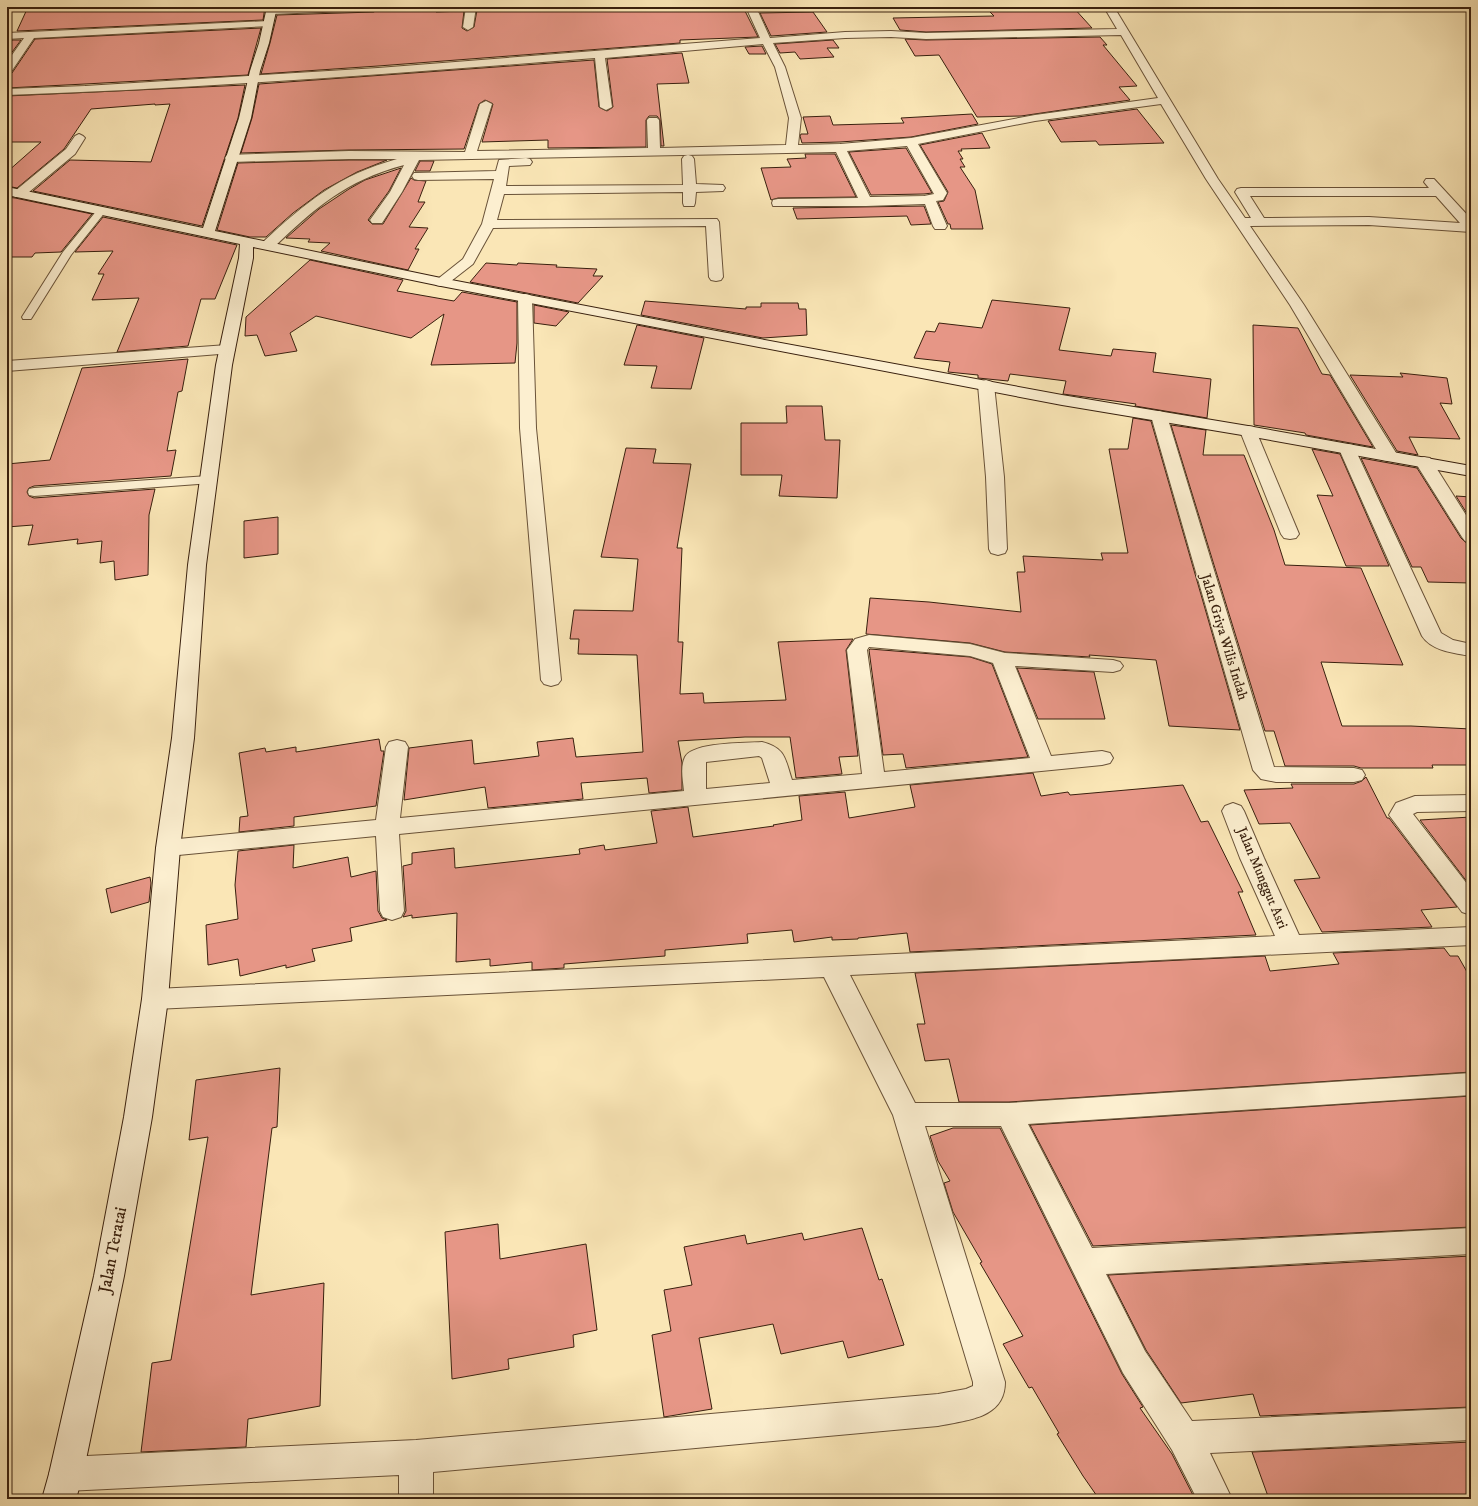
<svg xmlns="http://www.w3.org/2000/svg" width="1478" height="1506" viewBox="0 0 1478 1506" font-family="'IM FELL DW Pica',serif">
	<rect width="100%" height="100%" fill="#fae6b6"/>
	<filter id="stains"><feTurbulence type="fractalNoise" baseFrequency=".005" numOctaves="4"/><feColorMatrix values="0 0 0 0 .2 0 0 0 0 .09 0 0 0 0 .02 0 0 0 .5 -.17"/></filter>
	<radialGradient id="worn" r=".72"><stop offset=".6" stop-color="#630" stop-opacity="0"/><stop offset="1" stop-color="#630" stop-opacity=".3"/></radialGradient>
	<g fill="#e69686" stroke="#39200e">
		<polygon points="28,7 265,7 263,20 17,31"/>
		<polygon points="380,7 436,7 436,12 464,11 462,28 467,31 474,27 477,10 512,8 512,7 743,7 758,37 680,40 680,43 378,66 261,74 270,43 277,15 374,12"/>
		<polygon points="985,7 1073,7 1092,28 926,32 900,30 893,18 994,16"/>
		<polygon points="813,12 827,32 771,36 760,13"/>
		<polygon points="261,28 248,75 85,84 7,88 7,74 12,73 35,39"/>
		<polygon points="1100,37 1107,45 1103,45 1137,86 1119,87 1130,100 1021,116 977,117 939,55 915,56 905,39 926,40"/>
		<polygon points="12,40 21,40 7,59 7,52"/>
		<polygon points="833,40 839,48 827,48 834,57 800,59 795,52 780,53 775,44"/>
		<polygon points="762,46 766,54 749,54 745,47"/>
		<polygon points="682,53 689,83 657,84 664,146 661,146 660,120 657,116 649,116 646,120 646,147 548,148 548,140 482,142 493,104 485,100 479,104 464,149 349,150 241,153 252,118 259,84 594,60 599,107 607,111 613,107 607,59"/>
		<polygon points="245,85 238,118 202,226 33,191 70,160 151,162 170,104 155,105 155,104 91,109 64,149 17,188 7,186 7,172 41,142 7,142 7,96"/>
		<polygon points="1137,109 1164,143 1099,145 1096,141 1061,142 1048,121"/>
		<polygon points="972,114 978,124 911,137 840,142 802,143 800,136 801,134 808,134 803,117 830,116 833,125 904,123 901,118"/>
		<polygon points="982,133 990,148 961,149 962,151 958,151 963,159 960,159 965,167 960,167 975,190 983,229 951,229 950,224 948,224 938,202 944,201 948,192 920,145"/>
		<polygon points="906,148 932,193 924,194 871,195 849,152"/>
		<polygon points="805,154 835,154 856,197 778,198 771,200 761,168 791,167 787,159 806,158"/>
		<polygon points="349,160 387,160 357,172 324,190 293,213 266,237 250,237 217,230 238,163"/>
		<polygon points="420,161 434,161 430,171 415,171"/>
		<polygon points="401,168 389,191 368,220 372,224 383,224 411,178 414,180 426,181 418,202 425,202 409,227 428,228 415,249 419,249 408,270 321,251 330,243 308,242 310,239 286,238 319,209 349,189 365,180"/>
		<polygon points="7,197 15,198 92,214 61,252 35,253 32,257 7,257"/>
		<polygon points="924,206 931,224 911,225 907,216 797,219 793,208"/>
		<polygon points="103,217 237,245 215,299 201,299 188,346 117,352 139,298 92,300 104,274 98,274 113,251 75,252"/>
		<polygon points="310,260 403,280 397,291 454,301 462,292 517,302 517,343 515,363 431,365 444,314 411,338 316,316 290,333 297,351 265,356 257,335 245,336 246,317"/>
		<polygon points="486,263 517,265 518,263 557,265 556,267 597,269 593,276 603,276 578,303 470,282"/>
		<polygon points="992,300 1070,308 1059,350 1111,356 1113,349 1156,353 1153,372 1211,379 1207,418 1135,406 1136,404 1063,394 1066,381 1010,374 1008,381 978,378 978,375 948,372 950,362 914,358 926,331 935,332 939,323 982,328"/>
		<polygon points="645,301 746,309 746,307 761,307 761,303 798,303 799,309 806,309 807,335 763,338 641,315"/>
		<polygon points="534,305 569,312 556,326 534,323"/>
		<polygon points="637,325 704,338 691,389 651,388 657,366 624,365"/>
		<polygon points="1253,325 1298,328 1322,374 1330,375 1373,447 1306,435 1305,433 1254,425"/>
		<polygon points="188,359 182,391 178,392 167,451 176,450 171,476 34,486 29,488 27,492 29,496 34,498 155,489 149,515 148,575 115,580 114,561 100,563 102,541 77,544 78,539 28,545 33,525 7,527 7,464 50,460 82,368"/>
		<polygon points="1400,373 1447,378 1452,404 1440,403 1460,439 1409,437 1418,455 1397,451 1350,375 1403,377"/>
		<polygon points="786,406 822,406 825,440 840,440 837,498 779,496 782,475 741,475 741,423 787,423"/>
		<polygon points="1133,418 1151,421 1240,730 1169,726 1156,660 1089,655 1090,657 1005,652 970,643 866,634 870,598 929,602 1021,612 1017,572 1025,572 1023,556 1103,560 1101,553 1128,553 1109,449 1128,449"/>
		<polygon points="1171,425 1206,430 1203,455 1244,455 1274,530 1285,565 1361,568 1403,665 1321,662 1342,726 1411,726 1471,729 1471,765 1432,765 1433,768 1361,768 1354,766 1285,766 1274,731 1265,731"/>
		<polygon points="626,448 656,449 653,463 691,464 677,548 682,548 678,642 683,642 680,694 703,693 704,703 786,700 778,642 853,639 846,650 858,756 839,757 842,774 796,778 790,737 745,737 678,741 682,763 682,790 649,793 647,778 581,783 583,799 488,808 485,787 404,800 409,748 472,740 474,764 539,756 537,742 573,738 576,757 643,752 637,655 578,654 579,639 570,639 574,610 633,611 638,559 601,557"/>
		<polygon points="1312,449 1340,454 1389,566 1346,566 1317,495 1333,496"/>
		<polygon points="1361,458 1417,468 1461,538 1465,542 1471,544 1471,583 1428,582 1421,567 1412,567"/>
		<polygon points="1456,496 1471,497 1471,520"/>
		<polygon points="278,517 278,554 244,558 244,521"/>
		<polygon points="870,649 970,657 992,664 1028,757 906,768 903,754 883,755 869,650"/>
		<polygon points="1017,668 1094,672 1105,719 1038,719"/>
		<polygon points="379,739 381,751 384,751 376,806 294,817 294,826 239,832 240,817 248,816 239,753 265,748 266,752 296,747 296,752"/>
		<polygon points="1033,773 1041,796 1068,792 1070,795 1183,785 1201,822 1208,821 1243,892 1238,892 1256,935 910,952 907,933 858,938 858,939 832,940 832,937 794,942 792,930 747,934 748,943 665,950 665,956 564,964 564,968 532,970 532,962 490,966 490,959 456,962 457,913 412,918 412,915 403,917 406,911 403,866 412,864 412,853 454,848 455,868 580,854 579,849 604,845 605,850 657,843 651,811 688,807 693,837 774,826 773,825 802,820 799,796 845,792 849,818 915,807 910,785"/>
		<polygon points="1366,777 1387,818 1389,818 1457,907 1421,910 1432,927 1322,932 1294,880 1320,878 1290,823 1259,824 1244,790 1293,788 1291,784 1354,784 1362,781"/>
		<polygon points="1471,817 1471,887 1420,820"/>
		<polygon points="294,845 293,868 348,857 351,877 376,871 378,911 382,918 387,920 350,928 352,941 312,949 315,961 286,968 286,965 240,976 238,959 208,965 206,925 238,919 235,885 238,851"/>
		<polygon points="150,877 151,883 149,902 111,913 106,889"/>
		<polygon points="1444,948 1450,956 1458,956 1471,979 1471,1072 1009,1102 959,1102 949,1059 925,1061 917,1024 925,1024 915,973 1265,956 1270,971 1339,964 1333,953"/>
		<polygon points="280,1068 277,1127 272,1128 251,1295 324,1283 320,1406 248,1419 246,1447 141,1452 152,1363 171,1360 208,1137 189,1140 196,1080"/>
		<polygon points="1471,1096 1471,1227 1093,1246 1030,1125"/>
		<polygon points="953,1128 1000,1128 1122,1374 1143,1407 1140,1408 1172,1454 1195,1499 1099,1499 1083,1476 1057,1434 1059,1433 1032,1387 1029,1388 1003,1344 1023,1336 980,1263 982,1262 953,1212 944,1183 950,1181 938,1161 930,1136"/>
		<polygon points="498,1224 500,1259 586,1244 597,1330 573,1335 574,1347 508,1359 509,1369 452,1379 445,1232"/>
		<polygon points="862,1228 879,1280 882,1279 904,1345 848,1358 843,1341 781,1354 773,1324 699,1338 712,1409 664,1417 652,1335 671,1331 664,1290 692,1285 684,1247 745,1235 747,1244 802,1233 804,1240"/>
		<polygon points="1471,1256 1471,1407 1260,1416 1253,1394 1181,1403 1146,1350 1108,1275"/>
		<polygon points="1471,1442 1471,1499 1269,1499 1252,1452"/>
	</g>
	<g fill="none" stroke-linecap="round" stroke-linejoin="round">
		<g stroke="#695238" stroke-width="2">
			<g id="lane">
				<polygon points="101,208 106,211 71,255 31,319 23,319 22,317 63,252 98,209"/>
				<polygon points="208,476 212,477 214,480 212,483 34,496 29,495 28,492 29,489 34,488"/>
			</g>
		</g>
		<g stroke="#695238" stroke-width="2">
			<g id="street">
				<polygon points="300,7 379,7 374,10 271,14 266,11 271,8"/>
				<polygon points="466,7 476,7 473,27 468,30 463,27"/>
				<path d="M746 7H756L770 38 845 32 891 31 926 33 1117 29 1104 7H1114L1218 179 1245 218H1251L1235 192 1237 189 1241 188H1429L1424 182 1426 179H1434L1471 219V232L1369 225 1250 226 1304 305 1398 456 1395 460 1389 461 1383 460 1380 456 1290 305 1206 179 1161 104 1035 121 918 144 947 193 943 200 936 201 947 226 945 229H935L933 226 925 204 866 206H773L772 203 773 200 778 199 858 198 836 152 419 160 402 192 382 223H372L370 220 390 192 404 165C345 181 316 207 273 248H263L261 245 263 242C306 202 339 175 397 159H349L231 162 227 161 225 158 227 155 349 151 465 152 480 104 486 101 492 104 477 151 648 148 647 120 649 118H657L659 120 660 148 786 145 789 118 775 67 763 44 605 58 612 107 606 110 600 107 595 58C399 73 203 88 7 95V89L85 86 378 68 760 38ZM1121 35 1158 98 1035 115 911 138 840 144 798 145 801 118 785 67 773 43 845 38 891 37 926 39ZM907 146 934 194 924 196 870 197 847 151ZM1250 196H1436L1460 223 1369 217 1264 218Z"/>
				<polygon points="268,21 271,22 273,24 271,26 34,38 11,72 7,73 7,62 24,38 7,39 7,33"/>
				<polygon points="79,134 83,136 85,138 75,154 23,197 15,197 13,194 15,191 66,149 75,136"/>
				<polygon points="688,155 692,156 694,159 696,184 723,185 725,188 723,191 696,192 695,203 694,206 684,206 683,203 683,192 504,194 497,220 717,219 719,222 723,277 721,280 716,281 711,280 709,277 706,226 493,228 473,264 446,285 441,286 436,285 434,282 463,259 482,224 494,179 418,180 414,179 412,176 414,173 496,171 499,160 526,158 530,159 532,162 530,165 509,166 506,186 683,185 682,159 684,156"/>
				<polygon points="525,294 530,295 532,298 536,428 561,680 558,684 551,686 544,684 541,680 520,428 518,298 520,295"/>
				<polygon points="227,345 232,347 235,350 232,353 7,371 7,361"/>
				<polygon points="986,380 992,382 994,385 1004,477 1007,549 1005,553 998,555 991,553 989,549 986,477 978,385 980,382"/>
				<polygon points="1159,411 1165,413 1167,416 1274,767 1354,768 1362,770 1365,775 1362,780 1354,782 1276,782 1261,779 1253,770 1151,416 1153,413"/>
				<polygon points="1248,426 1254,427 1256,431 1299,534 1296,538 1290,539 1284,538 1281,534 1240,431 1242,427"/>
				<path d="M1347 444 1353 445 1355 449 1441 633 1453 640 1471 644V656C1454 653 1432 651 1422 636L1339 449 1341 445Z"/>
				<polygon points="1424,457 1430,458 1471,523 1471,543 1465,541 1462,537 1415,462 1418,458"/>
				<path d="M869 635 970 644 1005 653 1113 660 1120 662 1123 666 1120 670 1113 672 1015 666 1051 756 1102 751 1110 753 1113 758 1110 763 1102 765 399 834 404 911 401 917 392 920 383 917 380 911 376 836 168 856 160 854 156 848 160 842 168 840 376 820 386 747 389 742 397 740 405 742 408 747 400 818 684 791C683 780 680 767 685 757 693 742 745 743 762 742 786 748 785 759 792 780L862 774 847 650 855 639ZM869 647 970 656 993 663 1030 758 884 772 867 650ZM759 756 762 758 770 783 706 789V762Z"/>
				<polygon points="1471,795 1471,811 1417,812 1413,814 1471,889 1471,915 1462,912 1389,815 1396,803 1415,796"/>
				<path d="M1233 803 1241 806 1244 811 1264 858 1299 935 1471 927V945L850 975 915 1103H1009L1471 1073V1095L1028 1124 1092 1248 1471 1228V1254L1106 1274 1145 1351 1192 1421 1471 1408V1440L1210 1453 1232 1499H1197L1172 1450 1123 1373 1001 1126H925L1005 1382C1005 1419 966 1420 938 1426L433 1472V1499H399V1475L66 1491 54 1486 49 1474 54 1462 66 1457 416 1440 938 1394 966 1389 973 1386V1382L893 1115 824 977 155 1009 146 1006 142 999 146 992 155 989 1275 936 1240 858 1222 811 1225 806Z"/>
			</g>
		</g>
		<g stroke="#39200e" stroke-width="2">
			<polygon id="secondary" points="267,7 277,7 269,43 260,71 251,118 215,231 441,278 711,330 1062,395 1248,426 1471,466 1471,476 1248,436 1062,405 441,286 253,247 253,258 232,365 206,565 194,738 180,848 168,999 152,1117 124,1276 83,1474 76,1499 42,1499 49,1474 94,1276 124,1117 142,999 156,848 172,738 188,565 216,365 239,258 240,244 7,195 7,187 203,228 239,118 250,71 259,43"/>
		</g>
		<use href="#lane" fill="#fcefd0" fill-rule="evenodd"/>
		<use href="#street" fill="#fcefd0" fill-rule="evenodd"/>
		<use href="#secondary" fill="#fcefd0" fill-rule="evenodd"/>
	</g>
	<g text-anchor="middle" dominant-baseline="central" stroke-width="3" stroke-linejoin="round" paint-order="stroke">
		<g font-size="14" fill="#39200e" stroke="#fcefd0">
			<text transform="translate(1224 637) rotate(73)">Jalan Griya Wilis Indah</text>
			<text transform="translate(1262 878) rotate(67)">Jalan Munggut Asri</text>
		</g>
		<g font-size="17" fill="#39200e" stroke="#fcefd0">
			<text transform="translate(113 1250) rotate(-79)">Jalan Teratai</text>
		</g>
	</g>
	<rect width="1478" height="1506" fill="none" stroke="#fae6b6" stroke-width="24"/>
	<rect x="8" y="8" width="1462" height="1490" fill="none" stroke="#39200e" stroke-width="2"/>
	<rect x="12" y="12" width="1454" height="1482" fill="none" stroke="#39200e"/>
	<rect width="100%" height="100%" filter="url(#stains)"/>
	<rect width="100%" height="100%" fill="url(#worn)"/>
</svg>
